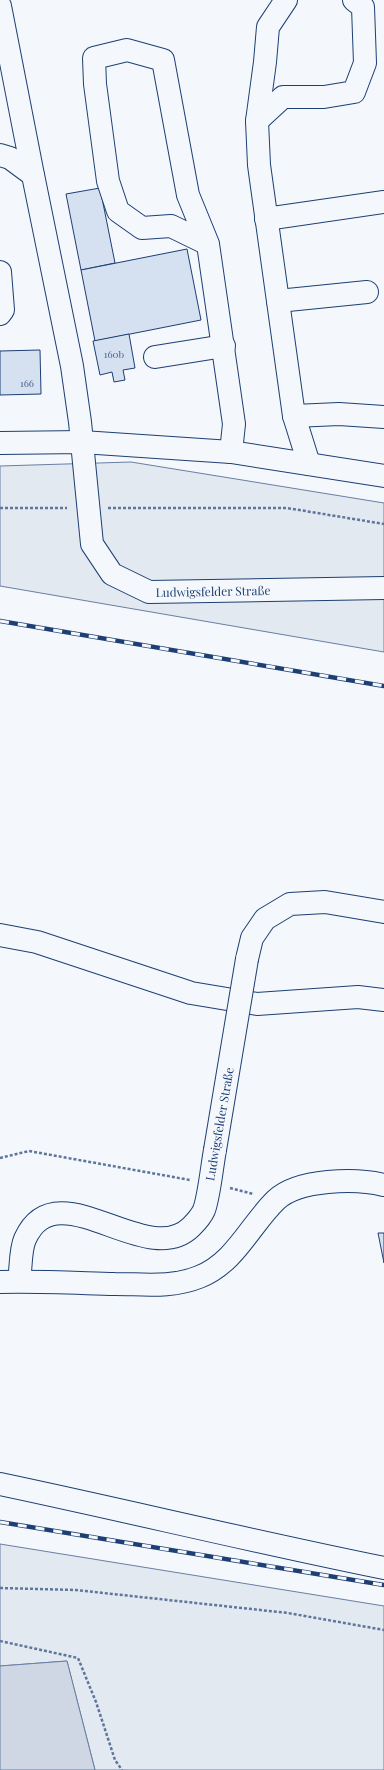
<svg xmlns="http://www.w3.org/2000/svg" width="384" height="1770" viewBox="0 0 384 1770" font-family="'Playfair Display',serif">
	<rect width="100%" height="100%" fill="#f4f7fb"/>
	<g fill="#e3e9f0" stroke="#687fa3">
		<polygon points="131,462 384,503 384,652 0,586 0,466"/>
		<polygon points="0,1544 384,1606 384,1770 95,1770 67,1661 0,1666"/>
	</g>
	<polygon fill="#cfd7e4" stroke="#687fa3" points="67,1661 95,1770 0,1770 0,1666"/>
	<g fill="#d5e0f0" stroke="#1d3f73">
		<polygon points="100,188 115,263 81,270 66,194"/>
		<polygon points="187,249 201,320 95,341 81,270"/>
		<polygon points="129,334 135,368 123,370 125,380 114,382 112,372 100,375 93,341"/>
		<polygon points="40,350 41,394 0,395 0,351"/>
		<polygon points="378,1233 384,1233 384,1263"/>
	</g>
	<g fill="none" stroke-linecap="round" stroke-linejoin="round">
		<g stroke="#1d3f73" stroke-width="24">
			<g id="minor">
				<polyline points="286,0 268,27 265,62 257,121 259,165 294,416 309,464"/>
				<polyline points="0,6 33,175"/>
				<polyline points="257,121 283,97 324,97 354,92 365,63 363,7 354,0"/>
				<polyline points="0,155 10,158 33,175 72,366 80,422 92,544 112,574 149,592 384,588"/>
				<polyline points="266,219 384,202"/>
				<polyline points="208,244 171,226 142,228 118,211 108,181 95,84 94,58 127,50 163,60 188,195 208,244 234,424 231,452"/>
				<polyline points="0,272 3,310 0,314"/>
				<polyline points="278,301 367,292"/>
				<polyline points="155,357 224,346"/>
				<polyline points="294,416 339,414 384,417"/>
				<polyline points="0,443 82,442 231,452 384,476"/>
				<polyline points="0,935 37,942 191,993 257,1004 358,997 384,1000"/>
				<polyline points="247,959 252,938 265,919 290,904 325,902 384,912"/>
				<path d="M19 1281C21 1270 20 1250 25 1239 57 1168 146 1271 191 1227 196 1222 201 1217 204 1210 209 1197 212 1166 215 1150"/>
				<path d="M0 1282C38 1281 77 1283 115 1284 144 1284 172 1288 199 1277 235 1263 250 1225 276 1200 298 1179 356 1178 384 1185"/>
				<path d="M0 1484C128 1511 255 1542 384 1568"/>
			</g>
		</g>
		<g stroke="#5e769c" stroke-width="2.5" stroke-dasharray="3 2" stroke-linecap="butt">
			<polyline points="0,508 67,508"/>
			<polyline points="108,508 287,508 384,524"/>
			<polyline points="0,1158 29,1151 190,1180"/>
			<polyline points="230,1188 253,1194"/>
			<polyline points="0,1588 76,1590 288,1613 384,1630"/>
			<polyline points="0,1641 78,1658 96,1702 115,1760 122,1770"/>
		</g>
		<use href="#minor" stroke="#f4f7fb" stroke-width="22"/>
		<g stroke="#1d3f73" stroke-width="4.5">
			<g id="rail">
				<polyline points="0,621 384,686"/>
				<polyline points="0,1522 384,1585"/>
			</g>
		</g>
		<use href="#rail" stroke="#f4f7fb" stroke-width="3" stroke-dasharray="9" stroke-linecap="butt"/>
		<g stroke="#1d3f73" stroke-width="24" stroke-linecap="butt">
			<polyline id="minor-bridge" points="215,1150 247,959"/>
		</g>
		<use href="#minor-bridge" stroke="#f4f7fb" stroke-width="22"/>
	</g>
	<g text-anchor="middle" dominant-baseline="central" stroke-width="3" stroke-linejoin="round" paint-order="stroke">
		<g font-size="10" fill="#4b6792">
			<text x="114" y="354">160b</text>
			<text x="27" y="383">166</text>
		</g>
		<g font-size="12" fill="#1d3f73" stroke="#f4f7fb">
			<text transform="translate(213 591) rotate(-1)">Ludwigsfelder Straße</text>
			<text transform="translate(219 1124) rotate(-80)">Ludwigsfelder Straße</text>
		</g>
	</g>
</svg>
